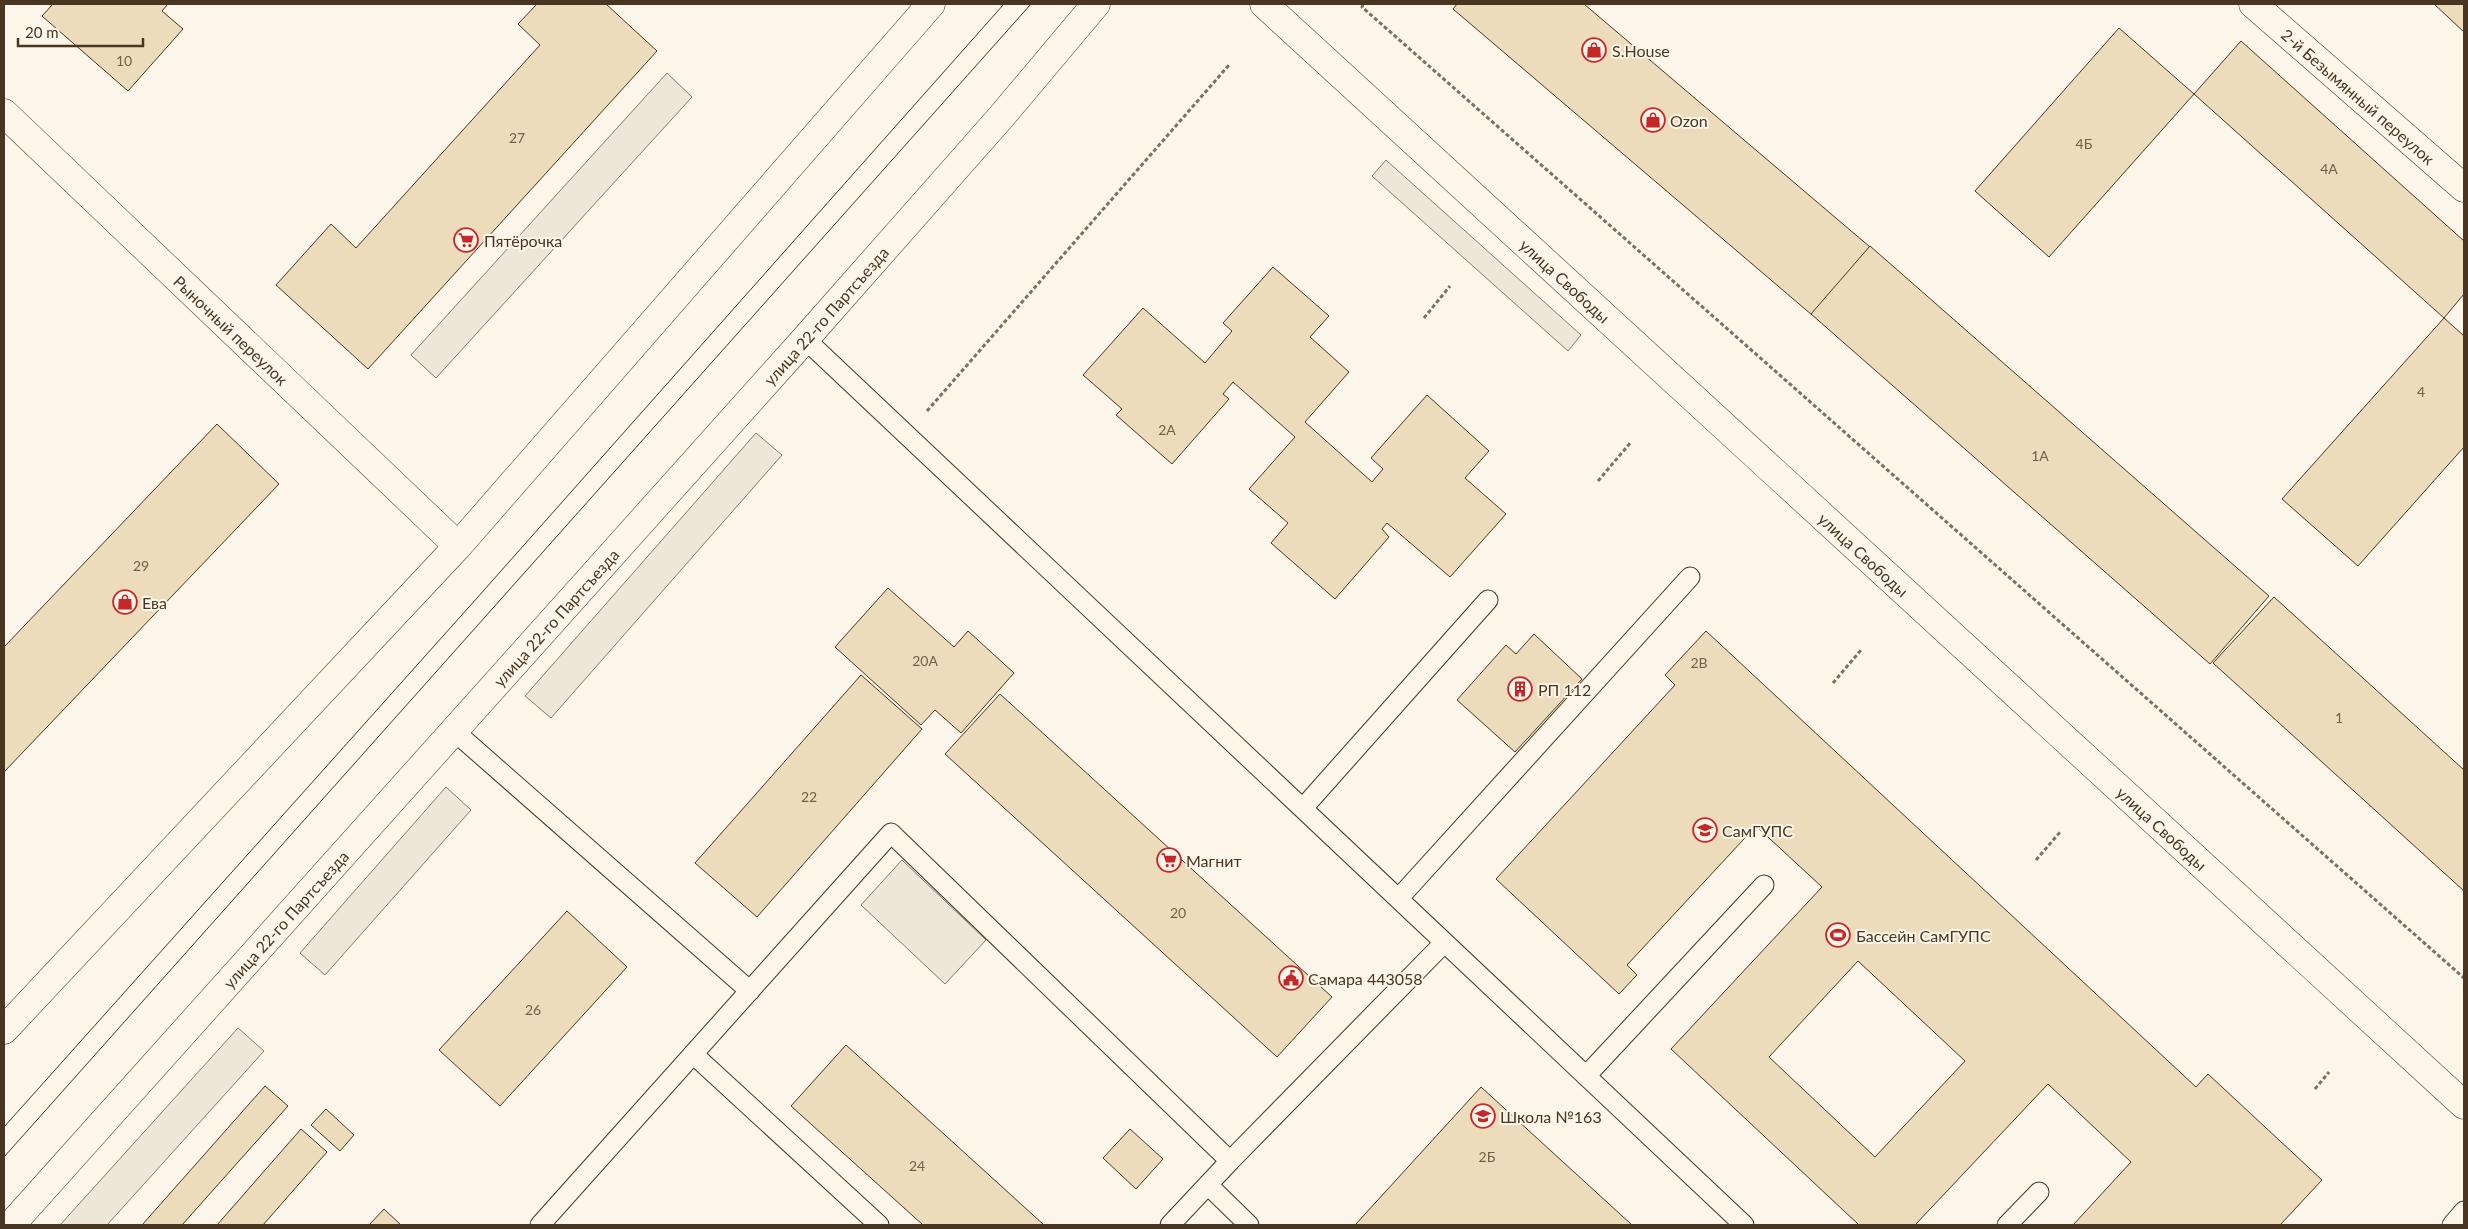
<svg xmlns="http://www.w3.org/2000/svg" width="2468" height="1229" viewBox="0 0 2468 1229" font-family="Lato,sans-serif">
	<rect width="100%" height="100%" fill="#fbf6e9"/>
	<polygon fill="#ede6d9" stroke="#887966" points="902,860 986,940 945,984 861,905"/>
	<g fill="#ede7d9" stroke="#887966">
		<polygon points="667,73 692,97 436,378 411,355"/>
		<polygon points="1386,160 1581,335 1568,351 1372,176"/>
		<polygon points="756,433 782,455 551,718 525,696"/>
		<polygon points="446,787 471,810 325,975 300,953"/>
		<polygon points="238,1028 264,1051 107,1225 60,1225"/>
	</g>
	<g fill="#ecdcbc" stroke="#4a3520" fill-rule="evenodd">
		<polygon points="53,4 168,4 162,11 183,29 128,91 42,16"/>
		<polygon points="537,4 606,4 657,51 368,369 276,285 331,224 356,248 540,45 518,24"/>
		<polygon points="1457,4 1584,4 1870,247 1812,315 1453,9"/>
		<polygon points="2434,4 2464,4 2464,32"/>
		<polygon points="2119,28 2194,94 2049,257 1975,191"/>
		<polygon points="2241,41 2464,241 2464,294 2444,318 2194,94"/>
		<polygon points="1870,246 2269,596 2210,664 1811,314"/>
		<polygon points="1273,267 1329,316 1310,337 1349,372 1305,422 1372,482 1383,469 1371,458 1427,395 1489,451 1465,478 1506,514 1450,577 1387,523 1382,529 1389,537 1335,599 1271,543 1288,523 1249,489 1295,437 1233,382 1223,394 1229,399 1172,464 1116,415 1122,409 1083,375 1143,308 1205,363 1232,331 1223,323"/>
		<polygon points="2444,318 2464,336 2464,447 2358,566 2282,499"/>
		<polygon points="217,424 279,484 4,772 4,647"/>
		<polygon points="888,588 954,647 968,631 1014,673 961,733 935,710 921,725 835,647"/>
		<polygon points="2274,597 2464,770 2464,891 2213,663"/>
		<path d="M1706 631 2196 1087 2208 1074 2322 1180 2280 1225H2073L2131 1162 2048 1084 1915 1225H1859L1671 1049 1822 887 1756 826 1627 965 1637 975 1619 994 1496 879 1675 685 1665 675ZM1858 961 1965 1061 1875 1157 1769 1057Z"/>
		<polygon points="1534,634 1582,679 1515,752 1457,700 1506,645 1516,654"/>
		<polygon points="861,675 922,729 757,917 695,863"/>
		<polygon points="1000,694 1332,997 1277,1057 945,754"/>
		<polygon points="567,911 627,967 500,1106 439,1050"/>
		<polygon points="846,1045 1044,1225 923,1225 791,1106"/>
		<polygon points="265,1086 288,1106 182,1225 142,1225"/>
		<polygon points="1481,1087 1632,1225 1355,1225"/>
		<polygon points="326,1109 354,1135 340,1151 311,1125"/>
		<polygon points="301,1129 327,1152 263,1225 217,1225"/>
		<polygon points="1130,1129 1163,1159 1136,1189 1103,1158"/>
		<polygon points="384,1209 401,1225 369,1225"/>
	</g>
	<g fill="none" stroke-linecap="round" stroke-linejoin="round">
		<g stroke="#4a3520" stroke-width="21">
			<g id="service">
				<polyline points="805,339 1744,1225"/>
				<polyline points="454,731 750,991"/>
				<polyline points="1303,808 1488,600"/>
				<polyline points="1399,898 1690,577"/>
				<polyline points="693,1054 879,1225"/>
				<polyline points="1586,1076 1764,885"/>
				<polyline points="1208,1185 1249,1225"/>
				<polyline points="540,1225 891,833 1230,1161"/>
				<polyline points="1170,1225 1230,1161 1444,943"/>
				<polyline points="2007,1225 2039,1192"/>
				<polyline points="2452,1225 2464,1211"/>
			</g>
		</g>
		<g stroke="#4a3520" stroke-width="29">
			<g id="minor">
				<path id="s1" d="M2253 4 2464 188"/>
				<path id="s2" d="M4 113 458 546"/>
			</g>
		</g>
		<g stroke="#4a3520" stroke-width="29">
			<g id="secondary">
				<path id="s3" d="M1264 4 2464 1105"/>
				<polyline points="4,1030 458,546 931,4"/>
				<path id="s4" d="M11 1225 805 339 1001 117 1096 4"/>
			</g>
		</g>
		<g stroke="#7f6f5c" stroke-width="3" stroke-dasharray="4 2.5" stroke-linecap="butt">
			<polyline points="1363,4 1362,7 2464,978"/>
			<polyline points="1424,318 1450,286"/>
			<polyline points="927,411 1229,65"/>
			<polyline points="1598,481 1631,442"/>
			<polyline points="1833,683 1861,650"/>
			<polyline points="2036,860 2061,831"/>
			<polyline points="2315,1089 2329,1072"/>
		</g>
		<use href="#service" stroke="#fbf6e9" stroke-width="19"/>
		<use href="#minor" stroke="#fbf6e9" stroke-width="28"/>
		<use href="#secondary" stroke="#fbf6e9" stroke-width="28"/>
		<g stroke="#4a3520" stroke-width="1">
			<polyline points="4,1127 477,598 1004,4"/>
			<polyline points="4,1157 1031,4"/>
		</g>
	</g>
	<defs>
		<g id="shop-ring" transform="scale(1.25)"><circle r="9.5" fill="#fbf6e9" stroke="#c62828" stroke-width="1.5"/><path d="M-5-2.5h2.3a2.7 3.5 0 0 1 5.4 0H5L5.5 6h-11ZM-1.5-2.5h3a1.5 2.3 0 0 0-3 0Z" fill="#c62828"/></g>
		<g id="supermarket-ring" transform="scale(1.25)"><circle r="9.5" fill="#fbf6e9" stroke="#c62828" stroke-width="1.5"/><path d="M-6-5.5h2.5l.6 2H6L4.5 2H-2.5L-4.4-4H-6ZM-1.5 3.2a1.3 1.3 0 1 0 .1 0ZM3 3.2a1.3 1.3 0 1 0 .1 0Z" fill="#c62828"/></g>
		<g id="building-ring" transform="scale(1.25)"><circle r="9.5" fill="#fbf6e9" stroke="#c62828" stroke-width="1.5"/><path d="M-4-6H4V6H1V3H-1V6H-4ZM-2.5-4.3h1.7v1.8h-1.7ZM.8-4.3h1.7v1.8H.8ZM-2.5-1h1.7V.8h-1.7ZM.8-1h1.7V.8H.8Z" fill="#c62828"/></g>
		<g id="university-ring" transform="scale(1.25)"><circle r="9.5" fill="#fbf6e9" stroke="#c62828" stroke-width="1.5"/><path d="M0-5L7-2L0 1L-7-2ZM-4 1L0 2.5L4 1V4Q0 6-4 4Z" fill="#c62828"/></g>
		<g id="stadium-ring" transform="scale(1.25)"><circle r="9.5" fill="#fbf6e9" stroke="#c62828" stroke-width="1.5"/><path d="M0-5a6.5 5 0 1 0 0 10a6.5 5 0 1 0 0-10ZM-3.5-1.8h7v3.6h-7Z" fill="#c62828"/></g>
		<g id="civic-ring" transform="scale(1.25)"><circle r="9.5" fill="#fbf6e9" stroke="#c62828" stroke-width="1.5"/><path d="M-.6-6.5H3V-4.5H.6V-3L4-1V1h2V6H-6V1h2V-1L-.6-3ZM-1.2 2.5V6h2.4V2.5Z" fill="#c62828"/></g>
		<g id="school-ring" transform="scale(1.25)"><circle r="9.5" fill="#fbf6e9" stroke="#c62828" stroke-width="1.5"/><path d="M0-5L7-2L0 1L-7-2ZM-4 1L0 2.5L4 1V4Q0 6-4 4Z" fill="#c62828"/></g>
	</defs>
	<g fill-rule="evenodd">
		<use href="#shop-ring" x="1594" y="50"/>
		<use href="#shop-ring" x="1653" y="120"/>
		<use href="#supermarket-ring" x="466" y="240"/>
		<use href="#shop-ring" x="125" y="602"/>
		<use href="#building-ring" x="1520" y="689"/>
		<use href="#university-ring" x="1705" y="830"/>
		<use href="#supermarket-ring" x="1169" y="860"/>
		<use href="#stadium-ring" x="1838" y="935"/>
		<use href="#civic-ring" x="1291" y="978"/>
		<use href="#school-ring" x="1483" y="1116"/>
	</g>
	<g text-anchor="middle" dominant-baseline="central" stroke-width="4" stroke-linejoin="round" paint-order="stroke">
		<g font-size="14" fill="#725f47">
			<text x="124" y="60">10</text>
			<text x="517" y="137">27</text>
			<text x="2084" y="143">4Б</text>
			<text x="2329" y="168">4А</text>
			<text x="2421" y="391">4</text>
			<text x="1167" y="429">2А</text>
			<text x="2040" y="455">1А</text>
			<text x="141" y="565">29</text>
			<text x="925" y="660">20А</text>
			<text x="1699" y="662">2В</text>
			<text x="2339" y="717">1</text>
			<text x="809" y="796">22</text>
			<text x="1178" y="912">20</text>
			<text x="533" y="1009">26</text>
			<text x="1487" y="1156">2Б</text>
			<text x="917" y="1165">24</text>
		</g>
		<g font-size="16" fill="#4a3520" stroke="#fbf6e9" text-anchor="start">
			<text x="1612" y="50">S.House</text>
			<text x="1670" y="120">Ozon</text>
			<text x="484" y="240">Пятёрочка</text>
			<text x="142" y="602">Ева</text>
			<text x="1538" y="689">РП 112</text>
			<text x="1722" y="830">СамГУПС</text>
			<text x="1186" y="860">Магнит</text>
			<text x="1856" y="935">Бассейн СамГУПС</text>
			<text x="1308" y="978">Самара 443058</text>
			<text x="1500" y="1116">Школа №163</text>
		</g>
		<g font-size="16" fill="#4a3520" stroke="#fbf6e9">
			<text stroke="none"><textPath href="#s1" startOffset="140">2-й Безымянный переулок</textPath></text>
			<text stroke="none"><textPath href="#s3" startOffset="409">улица Свободы</textPath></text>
			<text stroke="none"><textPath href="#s4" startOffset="1221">улица 22-го Партсъезда</textPath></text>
			<text stroke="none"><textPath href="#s2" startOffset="314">Рыночный переулок</textPath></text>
			<text stroke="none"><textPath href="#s3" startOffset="814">улица Свободы</textPath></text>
			<text stroke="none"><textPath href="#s4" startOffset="816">улица 22-го Партсъезда</textPath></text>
			<text stroke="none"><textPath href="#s3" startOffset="1219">улица Свободы</textPath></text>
			<text stroke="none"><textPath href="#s4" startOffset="411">улица 22-го Партсъезда</textPath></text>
		</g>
	</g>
	<rect width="2468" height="1229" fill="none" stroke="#4a3520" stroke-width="10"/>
	<path d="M18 38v8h125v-8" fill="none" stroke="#4a3520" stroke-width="2.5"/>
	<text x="25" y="38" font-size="15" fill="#4a3520" stroke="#fbf6e9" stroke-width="4" paint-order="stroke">20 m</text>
</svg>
